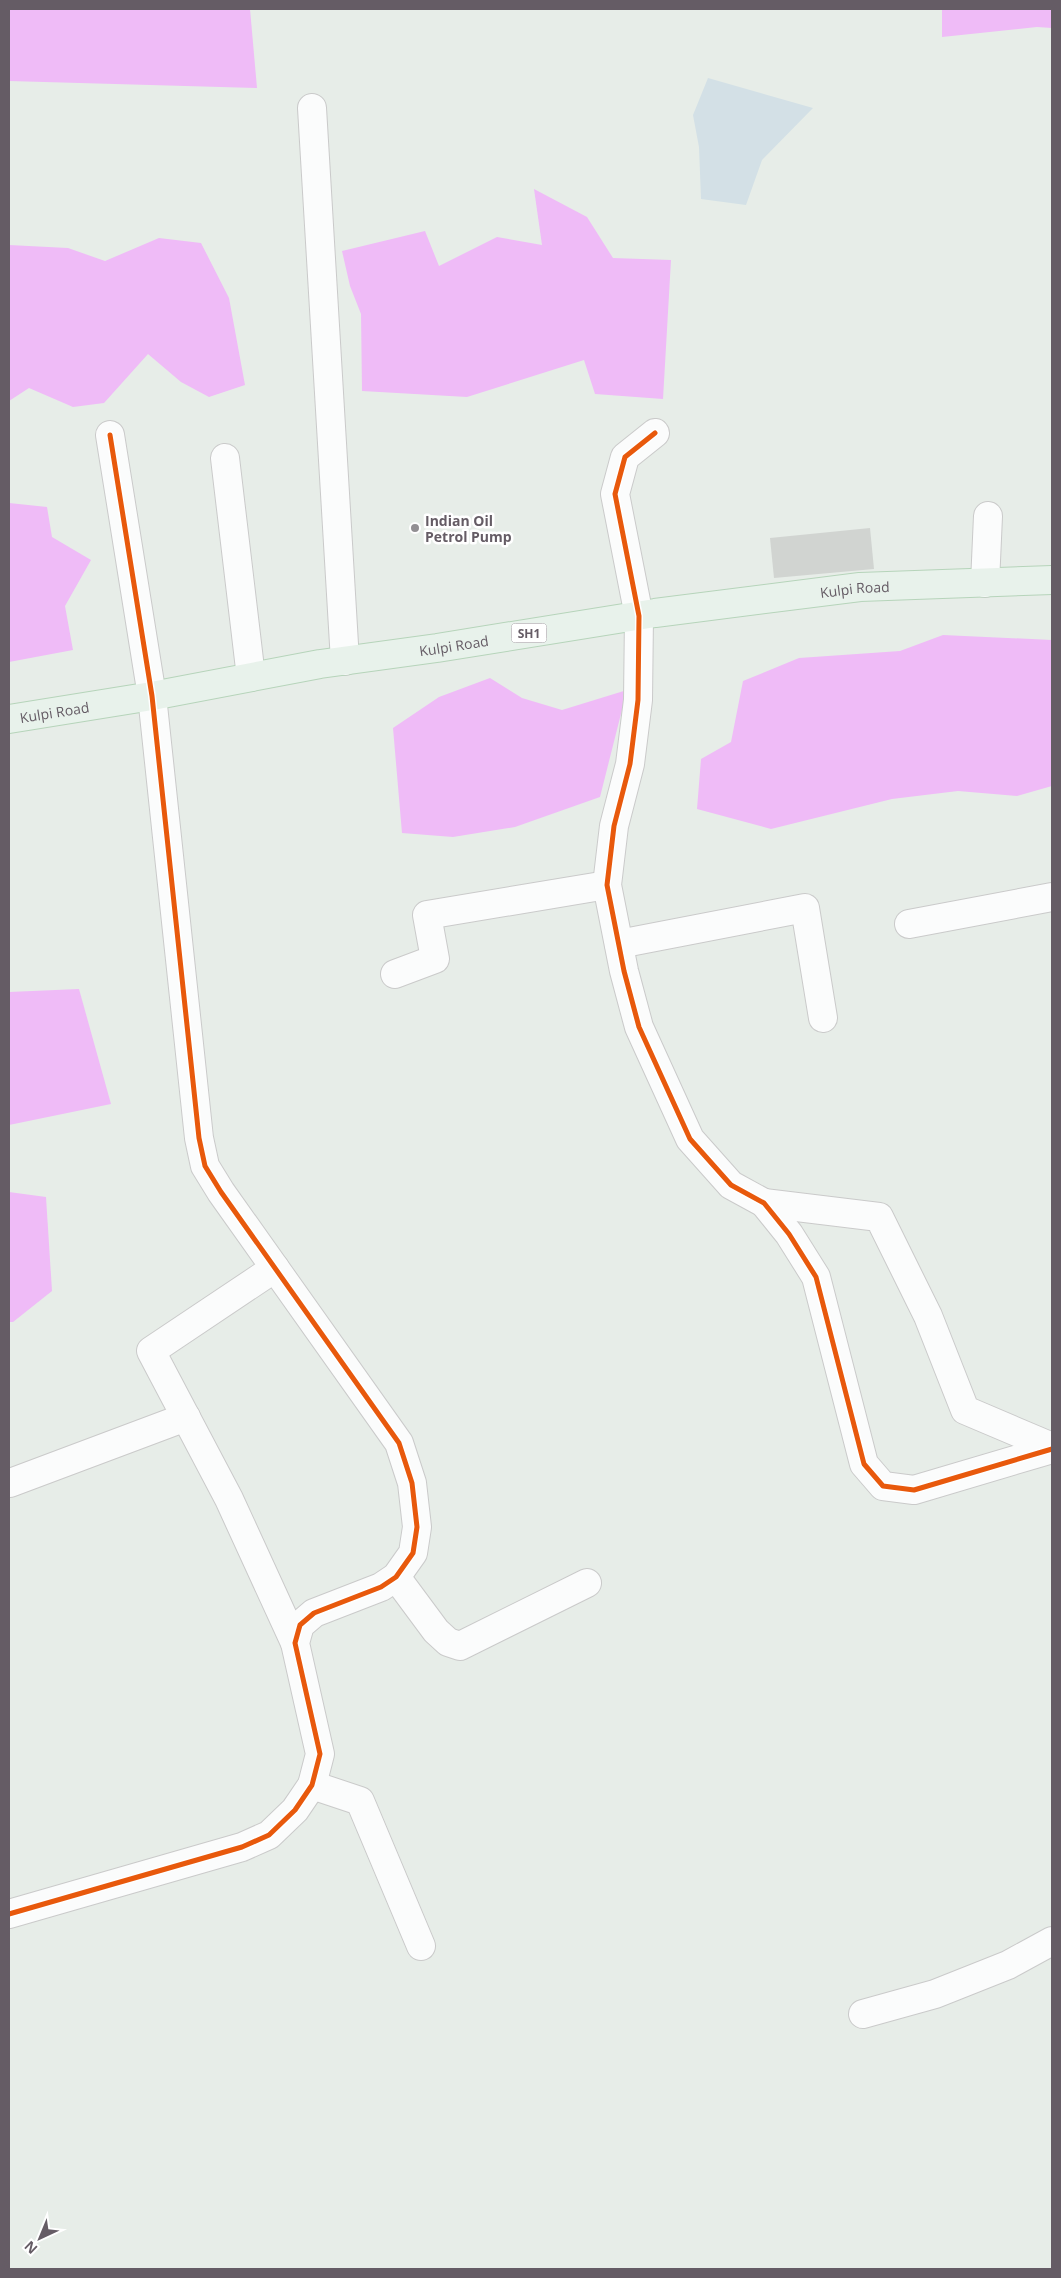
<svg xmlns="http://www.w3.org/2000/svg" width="1061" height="2278" viewBox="0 0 1061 2278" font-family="'Open Sans',sans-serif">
	<rect width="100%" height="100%" fill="#e7ede8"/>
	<polygon fill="#d3e0e6" points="708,78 813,108 762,160 746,205 701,199 699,147 693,115"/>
	<g fill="#efbbf7">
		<polygon points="9,9 250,9 257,88 9,81"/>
		<polygon points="942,9 1052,9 1052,28 1037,27 942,37"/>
		<polygon points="534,189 587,217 613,258 671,260 663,399 595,394 584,360 467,397 362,391 361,314 350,286 342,251 425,231 439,266 497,237 542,245"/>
		<polygon points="159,238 201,243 229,298 245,385 209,397 181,382 148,354 104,403 73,407 29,388 9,401 9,245 68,248 105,261"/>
		<polygon points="9,503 47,507 52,537 91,560 65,606 73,650 9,662"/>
		<polygon points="943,635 1052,640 1052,786 1017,796 958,791 892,799 771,829 697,809 701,759 731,742 743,681 799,658 900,651"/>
		<polygon points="490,678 522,698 562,710 627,690 600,797 515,827 453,837 402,833 393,728 439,697"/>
		<polygon points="79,989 111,1104 9,1125 9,992"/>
		<polygon points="9,1192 46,1197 52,1291 13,1322 9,1322"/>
	</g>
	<polygon fill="#d1d4d1" points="870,528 874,569 774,578 770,538"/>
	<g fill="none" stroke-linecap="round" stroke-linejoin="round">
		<g stroke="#cacaca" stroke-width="30">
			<g id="street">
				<polyline points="312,108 345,661"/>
				<polyline points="655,433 625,457 615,494 639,616 638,700 630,764 614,826 607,885 624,971 639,1027 690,1139 731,1185 764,1203 789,1234 816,1277 864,1464 883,1486 914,1490 1052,1449"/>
				<polyline points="225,458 251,677"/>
				<polyline points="985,583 988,516"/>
				<polyline points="909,924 1052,897"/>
				<polyline points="619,944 805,908 823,1018"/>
				<polyline points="395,974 435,959 427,915 607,885"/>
				<polyline points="764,1203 879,1217 928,1316 965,1410 1052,1447"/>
				<polyline points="275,1268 151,1351 229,1499 295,1643"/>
				<polyline points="10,1483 186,1417"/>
				<polyline points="396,1577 436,1631 448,1642 460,1646 587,1583"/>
				<polyline points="312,1785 360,1801 421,1946"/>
				<polyline points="9,1914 242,1847 269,1835 295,1810 312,1785 320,1754 295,1643 300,1625 314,1613 381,1587 396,1577 413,1553 417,1527 412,1483 399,1443 221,1192 205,1166 199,1138 152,696 110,435"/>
				<polyline points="863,2014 935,1994 1008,1965 1052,1941"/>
			</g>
		</g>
		<g stroke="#b6d4ba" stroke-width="30">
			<g id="primary">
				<path id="s1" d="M9 719 152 696 320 664 437 648 655 613 860 587 1052 580"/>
			</g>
		</g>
		<use href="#street" stroke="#fbfcfc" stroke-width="28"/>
		<use href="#primary" stroke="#e8f2eb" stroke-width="28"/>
		<g stroke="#fff" stroke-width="8">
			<g id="cycleway">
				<polyline points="655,433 625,457 615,494 639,616 638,700 630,764 614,826 607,885 624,971 639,1027 690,1139 731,1185 764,1203 789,1234 816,1277 864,1464 883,1486 914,1490 1052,1449"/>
				<polyline points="9,1914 242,1847 269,1835 295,1810 312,1785 320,1754 295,1643 300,1625 314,1613 381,1587 396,1577 413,1553 417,1527 412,1483 399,1443 221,1192 205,1166 199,1138 152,696 110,435"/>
			</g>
		</g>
		<use href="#cycleway" stroke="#e8590c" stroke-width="5"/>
	</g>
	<circle fill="#928f93" stroke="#fff" stroke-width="2" cx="415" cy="528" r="5"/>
	<g text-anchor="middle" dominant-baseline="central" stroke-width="5" stroke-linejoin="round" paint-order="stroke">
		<rect fill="#fff" stroke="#938d93" stroke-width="1" x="511.5" y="623.5" width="35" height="19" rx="4"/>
		<g font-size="12" font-weight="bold" fill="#655c65">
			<text x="529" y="633">SH1</text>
		</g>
		<g font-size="14" font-weight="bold" fill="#655c65" stroke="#fff" text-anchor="start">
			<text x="425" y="520">Indian Oil<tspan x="425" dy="16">Petrol Pump</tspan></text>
		</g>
		<g font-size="14" fill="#655c65" stroke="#fff">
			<text stroke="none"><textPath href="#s1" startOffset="856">Kulpi Road</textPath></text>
			<text stroke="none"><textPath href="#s1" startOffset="451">Kulpi Road</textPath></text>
			<text stroke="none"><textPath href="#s1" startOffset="46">Kulpi Road</textPath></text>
		</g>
	</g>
	<rect width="1061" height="2278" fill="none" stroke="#655c65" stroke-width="20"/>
	<g transform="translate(40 2238) rotate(224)" stroke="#ffffff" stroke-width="4" paint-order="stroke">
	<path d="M0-4L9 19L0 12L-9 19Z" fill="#655c65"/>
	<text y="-8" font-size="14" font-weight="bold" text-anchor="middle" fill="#655c65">N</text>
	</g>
</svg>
